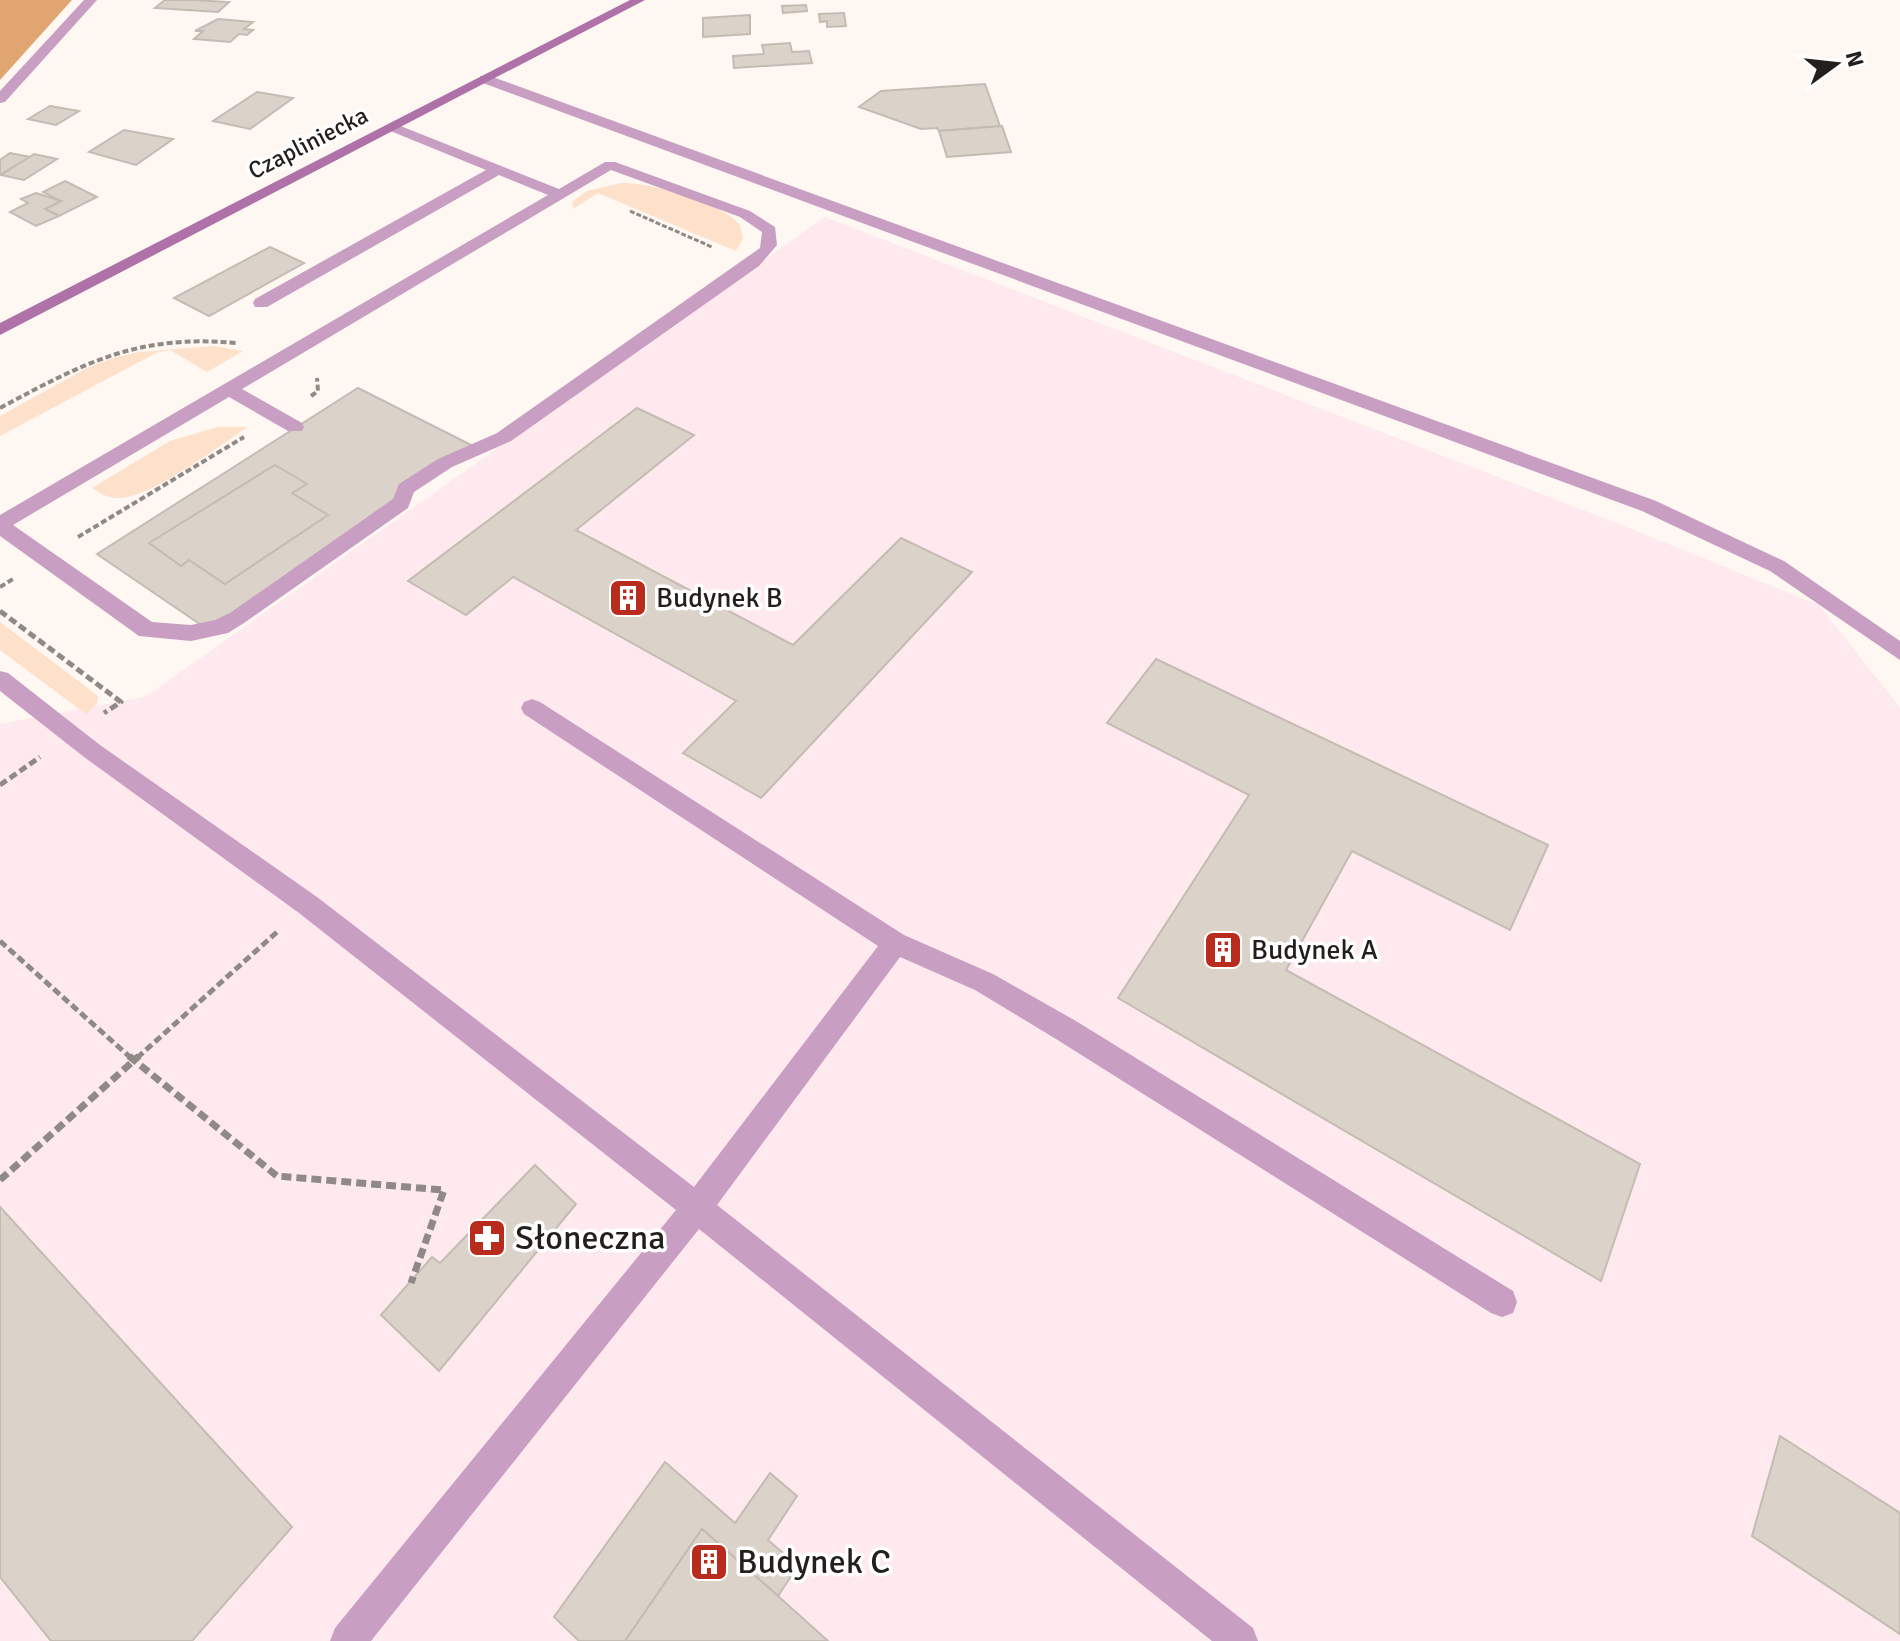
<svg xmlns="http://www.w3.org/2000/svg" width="1900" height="1641" viewBox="0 0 1900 1641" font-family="Signika,sans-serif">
	<rect width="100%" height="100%" fill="#fef7f2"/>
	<polygon fill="#fee9ee" points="825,217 1619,524 1819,605 1900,708 1900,1641 0,1641 0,724 145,697"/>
	<g fill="#fde1ca">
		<path d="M621 183C650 182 721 202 740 225L743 238 736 251 598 193 573 209 572 202 587 191Z"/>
		<polygon points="214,346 243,351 207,372 170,350 156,353 0,436 0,416 87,368 113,358 139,352"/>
		<path d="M218 427H248C217 447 155 495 121 498 109 499 101 494 92 488L170 441Z"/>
		<polygon points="0,622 98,696 97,704 86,714 0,650"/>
	</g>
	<polygon fill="#e1a571" points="0,0 72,0 0,80"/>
	<g fill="#dbd3c9" stroke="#c4bcb2" stroke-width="2">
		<polygon points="165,0 192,0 229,2 218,12 155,8"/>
		<polygon points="806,5 807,11 783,13 782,6"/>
		<polygon points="844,13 846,26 827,27 827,21 820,22 819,14"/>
		<polygon points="750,15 750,34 703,37 703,18"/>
		<polygon points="218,19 253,22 244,29 253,30 247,35 239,34 230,42 194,39 203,31 195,31"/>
		<polygon points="790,43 792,52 809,51 812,63 734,68 733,56 764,54 762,45"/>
		<polygon points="985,84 1000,126 939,131 937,128 921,129 859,107 881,91"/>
		<polygon points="257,92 293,98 250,129 213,121"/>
		<polygon points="50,106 79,111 56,125 28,119"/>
		<polygon points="1002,126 1011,152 947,157 939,131"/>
		<polygon points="124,130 173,139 136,165 89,152"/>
		<polygon points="10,153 30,157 0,175 0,160"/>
		<polygon points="34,154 57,159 24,180 1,175"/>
		<polygon points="65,181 97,197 59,216 45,209 61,201 43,192"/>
		<polygon points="36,193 61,201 45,209 59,216 36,226 10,212 28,203 21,199"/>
		<polygon points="270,247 304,263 209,316 174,298"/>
		<polygon points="358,388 471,445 210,631 97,554"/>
		<polygon points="637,408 694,435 576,530 793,645 901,538 972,572 761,798 683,753 736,701 513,577 466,615 408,581"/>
		<polygon points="275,465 307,484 292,493 328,515 225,584 189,560 181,566 149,543"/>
		<polygon points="1156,659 1548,845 1510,930 1352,851 1286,970 1640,1164 1601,1281 1118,998 1249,795 1107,723"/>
		<polygon points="535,1165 576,1204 439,1371 381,1315 432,1257 440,1263"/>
		<polygon points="0,1207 292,1527 192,1641 51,1641 0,1577"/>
		<polygon points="1780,1436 1900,1513 1900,1634 1752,1536"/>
		<polygon points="665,1462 735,1523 770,1473 797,1496 768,1540 798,1566 778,1596 702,1529 625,1641 579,1641 554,1617"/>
		<polygon points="702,1529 778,1596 828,1641 625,1641"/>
	</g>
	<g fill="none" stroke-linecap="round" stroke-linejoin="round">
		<polyline stroke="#8f8a86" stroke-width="3" stroke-dasharray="5 2" stroke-linecap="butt" points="630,211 712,247"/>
		<g stroke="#8f8a86" stroke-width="4" stroke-dasharray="6 3" stroke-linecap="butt">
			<polyline points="311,396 318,391 317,378"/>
			<path d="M0 408C84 363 137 334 236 343"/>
			<polyline points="78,537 244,437"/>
			<polyline points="0,587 13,579"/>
		</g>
		<g stroke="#8f8a86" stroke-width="5" stroke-dasharray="8 4" stroke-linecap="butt">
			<polyline points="0,611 121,702 104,713"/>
			<polyline points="0,785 40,757"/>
			<polyline points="0,941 131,1058"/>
			<polyline points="137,1058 277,932"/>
		</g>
		<g stroke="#8f8a86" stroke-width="7" stroke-dasharray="10 5" stroke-linecap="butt">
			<polyline points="129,1056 277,1176 444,1190 411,1283"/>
			<polyline points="0,1180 139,1056"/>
		</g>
		<g fill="#c99ec3" fill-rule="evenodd">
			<polygon points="480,76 490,76 1656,501 1784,561 1900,641 1900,660 1770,571 1642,511 480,82"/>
			<path d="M393 123 559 189 605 162H615L750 211 775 227 777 245 759 266 511 441 452 467 414 492 408 508 244 623 228 633 191 641 139 636 0 536V515L548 195 499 175 267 307H255L253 303 255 299 486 170 388 130V124ZM611 170 740 217 762 232 760 248 497 433 438 459 399 484 393 499 230 613 215 620 191 625 152 622 13 525 229 397 288 431H302L304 427 302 423 242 389Z"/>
			<polygon points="0,671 8,673 100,745 317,897 694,1187 878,946 524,714 521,708 524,702 532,699 540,702 904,935 993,974 1076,1021 1513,1291 1517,1302 1513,1313 1502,1317 1491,1313 1056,1039 975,990 900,957 717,1205 1253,1628 1258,1641 1212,1641 699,1229 371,1641 330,1641 335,1628 676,1210 299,913 84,757 0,691"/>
		</g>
		<polygon fill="#c99ec3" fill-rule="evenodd" points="84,0 97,0 5,102 0,103 0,91"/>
		<polygon fill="#ae71a8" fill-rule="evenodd" points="630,0 645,0 0,335 0,323"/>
	</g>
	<defs>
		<g id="building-square" transform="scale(2)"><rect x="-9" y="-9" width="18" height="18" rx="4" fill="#b92c1d" stroke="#fff"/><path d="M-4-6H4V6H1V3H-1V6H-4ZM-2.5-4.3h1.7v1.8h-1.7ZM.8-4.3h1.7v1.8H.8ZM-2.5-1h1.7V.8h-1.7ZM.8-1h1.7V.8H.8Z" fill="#fff"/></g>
		<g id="pharmacy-square" transform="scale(2)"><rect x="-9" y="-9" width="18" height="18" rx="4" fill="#b92c1d" stroke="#fff"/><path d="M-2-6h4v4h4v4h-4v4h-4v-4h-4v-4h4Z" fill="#fff"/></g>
	</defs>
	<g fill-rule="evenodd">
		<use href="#building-square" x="628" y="598"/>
		<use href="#building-square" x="1223" y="950"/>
		<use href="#pharmacy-square" x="487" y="1238"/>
		<use href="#building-square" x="709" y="1562"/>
	</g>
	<g text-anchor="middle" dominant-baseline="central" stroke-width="7" stroke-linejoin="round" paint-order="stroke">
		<g font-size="24" fill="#231f1c" stroke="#fff">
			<text transform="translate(308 143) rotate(-27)">Czapliniecka</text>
		</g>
		<g font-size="28" fill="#231f1c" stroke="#fff" text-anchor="start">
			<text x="656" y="598">Budynek B</text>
			<text x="1251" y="950">Budynek A</text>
		</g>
		<g font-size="34" fill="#231f1c" stroke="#fff" text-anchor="start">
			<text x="515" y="1238">Słoneczna</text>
			<text x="737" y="1562">Budynek C</text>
		</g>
	</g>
	<g transform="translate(1836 64) rotate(75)" stroke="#ffffff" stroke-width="6" paint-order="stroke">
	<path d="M0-6L14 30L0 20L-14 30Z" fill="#231f1c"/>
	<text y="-12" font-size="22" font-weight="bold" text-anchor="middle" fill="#231f1c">N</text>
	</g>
</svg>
